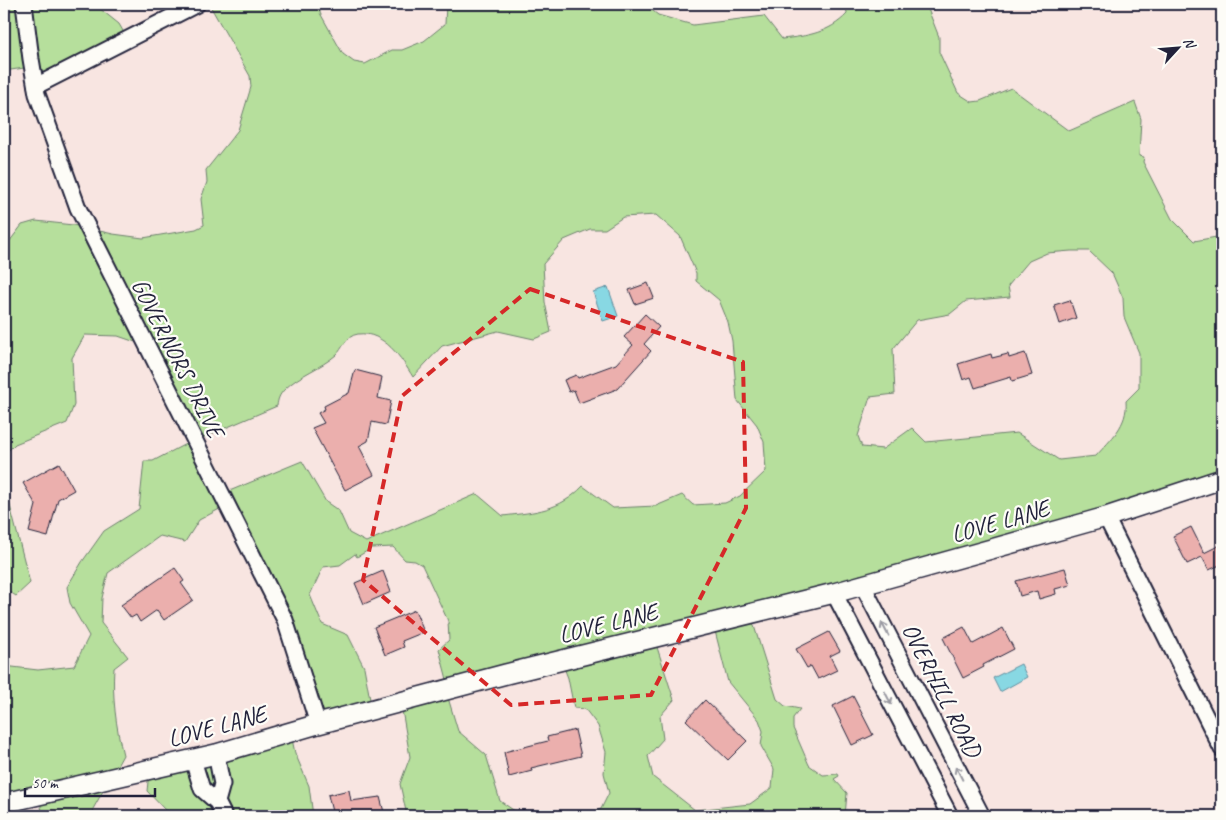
<svg xmlns="http://www.w3.org/2000/svg" width="1226" height="820" viewBox="0 0 1226 820" font-family="Caveat,sans-serif">
	<rect width="100%" height="100%" fill="#f8e5e1"/>
	<filter id="ink" filterUnits="userSpaceOnUse"><feTurbulence type="fractalNoise" baseFrequency=".02" numOctaves="2"/><feDisplacementMap in="SourceGraphic" scale="10" xChannelSelector="R" yChannelSelector="G"/><feConvolveMatrix kernelMatrix="1 2 1 2 8 2 1 2 1" color-interpolation-filters="sRGB"/></filter>
	<g filter="url(#ink)">
		<g fill="#b6df9c" stroke="#6c806c" fill-rule="evenodd">
			<polygon points="4,4 96,4 99,8 119,24 127,38 39,82 31,67 4,71"/>
			<path d="M209 4H320V13L343 54 354 62 365 64 392 50H402L424 41 445 24 446 4H644L658 15 693 25 764 16 782 39C807 36 829 33 847 14L846 4H926L939 37V52L958 93 972 102 980 101 1011 88 1069 131 1135 102 1141 119 1139 156 1144 157 1143 162 1172 219 1194 241 1222 236V279L1217 286 1218 302 1222 317V478L750 613 777 699 785 706 800 709 793 718V728L809 765 823 775 838 774 839 776 834 779 847 793 845 816H588L601 809 609 793 604 773 606 752 598 726 585 709 574 708 568 678 561 660 449 687 439 649 449 640 448 621 422 565 415 561 405 560 393 547 372 548 357 557 355 554 340 565 323 567 310 595 322 624 348 635 364 667 371 705 323 719 286 616 227 505 199 520 185 542 160 536 108 573 102 598 101 623 128 657 114 668C112 697 116 727 123 755L93 809 96 816H43L40 802 4 801V666L38 670 74 666 89 636 70 603 67 587 82 562 104 531 139 509 144 461H153L199 437 153 348 118 336 85 335 72 358 74 405 67 423 15 444 4 455V243L9 242 22 225 36 221 73 225 113 234 143 238 196 229 204 225 201 199 207 182 206 170 238 130 251 87 250 76ZM656 215 680 236 696 273V281L719 300 728 322 732 341 737 400 757 425 764 442 766 471 740 496 725 503 693 505 682 495 656 506 613 508 583 486C559 511 536 512 503 516L477 494 366 542 349 533 339 511 326 502 302 461 227 492 202 438 277 406C278 399 279 395 285 389 299 375 321 368 336 355 343 349 345 336 358 334 384 331 402 359 413 377L442 346 498 331 534 339 551 332 545 302 543 264 564 240 590 229H605L623 217ZM1071 251H1089L1112 273 1123 298 1124 317 1139 353V388L1126 401C1128 425 1111 439 1096 456L1059 460 1017 433 926 442 912 428 883 449 862 447 858 436 870 397 895 394 893 349 917 320 950 314 966 301 1010 297 1008 286 1029 261 1047 253ZM715 631 728 682 759 720 763 731 761 746 774 769 772 788 750 804 695 810 653 777 648 756 663 739 660 716 674 700 654 638Z"/>
			<polygon points="4,489 8,502 9,502 30,583 16,596 4,588"/>
			<polygon points="446,691 458,731 486,755 500,801 522,816 407,816 400,784 410,757 401,704"/>
			<polygon points="290,730 295,753 309,786 313,816 183,816 165,810 147,791 150,763"/>
		</g>
		<g fill="#88d8e3" stroke="#5f8fa0">
			<polygon points="608,287 618,316 603,321 593,292"/>
			<polygon points="1021,664 1027,677 1000,692 993,678"/>
		</g>
		<g fill="#ebafad" stroke="#22223b">
			<polygon points="648,283 654,298 635,304 629,290"/>
			<polygon points="1070,300 1076,318 1060,324 1054,305"/>
			<polygon points="645,314 659,327 644,344 651,351 617,389 579,403 574,390 569,392 564,380 576,375 578,378 616,364 633,345 624,337"/>
			<polygon points="1025,353 1032,375 1012,381 1011,377 975,388 971,377 963,380 958,364 991,354 992,358 1008,354 1009,358"/>
			<polygon points="355,370 382,377 378,398 391,401 386,425 372,422 368,441 359,446 374,475 345,490 312,428 324,423 318,413 325,409 324,406 349,393"/>
			<polygon points="59,463 74,490 58,499 48,537 29,532 36,505 23,483"/>
			<polygon points="1191,527 1204,553 1222,544 1222,564 1209,570 1202,557 1187,564 1173,536"/>
			<polygon points="175,568 184,581 181,583 193,600 164,620 157,610 140,622 136,615 131,618 121,605"/>
			<polygon points="1065,568 1070,585 1055,589 1056,594 1039,599 1037,591 1020,596 1016,581"/>
			<polygon points="383,571 391,592 364,604 355,583"/>
			<polygon points="415,610 424,632 402,641 404,647 385,655 374,627"/>
			<polygon points="964,627 973,644 1003,628 1014,649 983,665 984,667 963,678 943,638"/>
			<polygon points="829,632 840,651 830,656 837,670 818,679 811,666 807,668 796,649"/>
			<polygon points="853,696 873,735 852,745 833,706"/>
			<polygon points="705,700 747,741 728,760 686,720"/>
			<polygon points="575,730 581,756 531,768 532,771 509,777 504,752 548,741 547,737"/>
			<polygon points="349,790 351,801 380,797 385,816 333,816 328,795"/>
		</g>
		<g fill="none" stroke-linecap="round" stroke-linejoin="round">
			<g stroke="#22223b" stroke-width="19">
				<g id="minor">
					<polyline points="24,4 31,59 37,94 78,208 285,620 318,724"/>
					<polyline points="36,86 197,4"/>
					<polyline points="1106,517 1222,749"/>
					<polyline points="862,584 982,816"/>
					<polyline points="834,593 950,816"/>
					<polyline points="216,754 222,784 217,802"/>
					<polyline points="193,760 202,789 217,802 224,816"/>
				</g>
			</g>
			<g stroke="#22223b" stroke-width="22">
				<polyline id="tertiary" points="4,803 216,754 318,724 506,674 834,593 1106,517 1222,479"/>
			</g>
			<use href="#minor" stroke="#fdfcf7" stroke-width="15"/>
			<use href="#tertiary" stroke="#fdfcf7" stroke-width="19"/>
		</g>
		<defs><path id="oneway-shaft" d="M-6 0H5M1.5-3L5.5 0L1.5 3" fill="none" stroke-width="1.6" stroke-linecap="round" stroke-linejoin="round" transform="scale(1.25)"/></defs>
		<g stroke="#9a9aa2">
			<use href="#oneway-shaft" transform="translate(885 629) rotate(-117)"/>
			<use href="#oneway-shaft" transform="translate(888 698) rotate(63)"/>
			<use href="#oneway-shaft" transform="translate(959 773) rotate(-117)"/>
		</g>
	</g>
	<path fill="none" stroke="#d62828" stroke-width="4" stroke-dasharray="10 6" stroke-linejoin="round" d="M530 289 743 362 746 508 651 695 511 705 363 580 402 396Z"/>
	<g text-anchor="middle" dominant-baseline="central" stroke-width="4.5" stroke-linejoin="round" paint-order="stroke">
		<g font-size="24" fill="#22223b" stroke="#fdfcf7">
			<text transform="translate(178 358) rotate(63)">GOVERNORS DRIVE</text>
			<text transform="translate(1000 521) rotate(-16)">LOVE LANE</text>
			<text transform="translate(608 623) rotate(-14)">LOVE LANE</text>
			<text transform="translate(942 690) rotate(63)">OVERHILL ROAD</text>
			<text transform="translate(217 726) rotate(-15)">LOVE LANE</text>
		</g>
	</g>
	<rect width="1226" height="820" fill="none" stroke="#fdfcf7" stroke-width="20"/>
	<rect x="10" y="10" width="1206" height="800" fill="none" stroke="#22223b" stroke-width="2" filter="url(#ink)"/>
	<g transform="translate(1178 48) rotate(64)" stroke="#fdfcf7" stroke-width="4" paint-order="stroke">
	<path d="M0-4L9 19L0 12L-9 19Z" fill="#22223b"/>
	<text y="-8" font-size="14" font-weight="bold" text-anchor="middle" fill="#22223b">N</text>
	</g>
	<path d="M25 788v8h130v-8" fill="none" stroke="#22223b" stroke-width="2.5"/>
	<text x="32" y="788" font-size="15" fill="#22223b" stroke="#fdfcf7" stroke-width="4" paint-order="stroke">50 m</text>
</svg>
